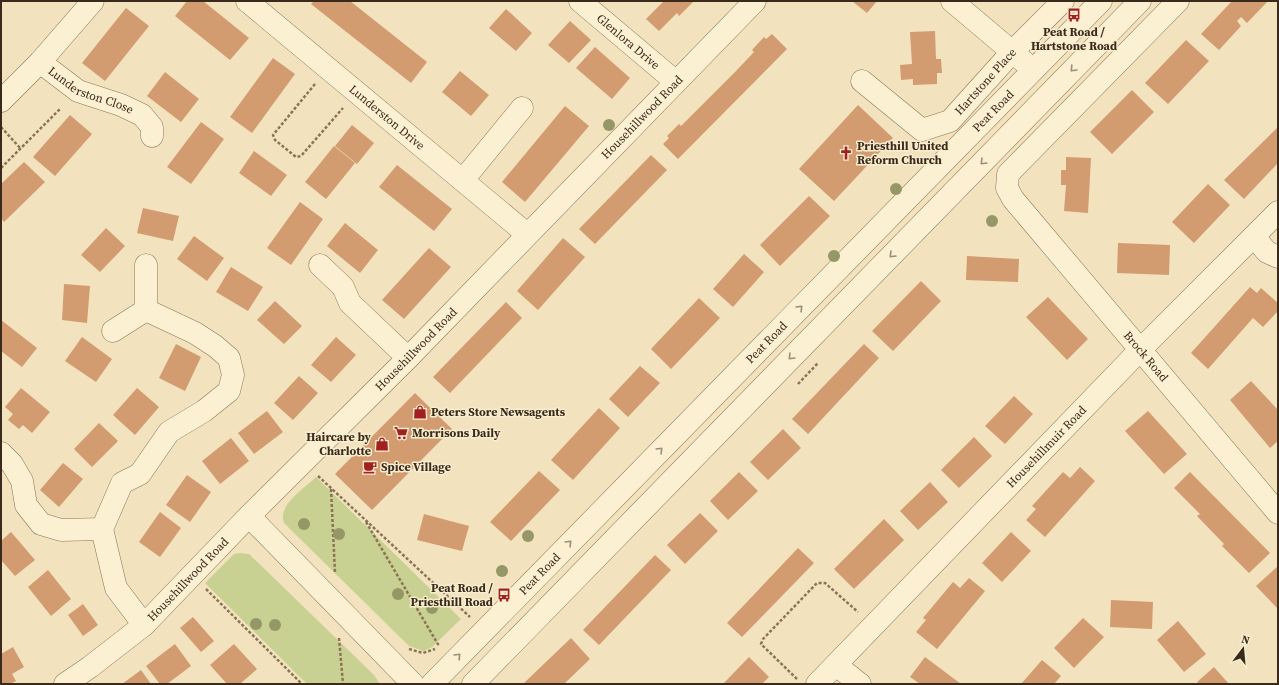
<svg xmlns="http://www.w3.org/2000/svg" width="1279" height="685" viewBox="0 0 1279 685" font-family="'Source Serif 4',serif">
	<rect width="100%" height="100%" fill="#f2e3be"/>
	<g fill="#c8d191">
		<path d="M316 477 461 619 432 647 424 651 409 646 284 523C277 505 304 489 316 477Z"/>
		<polygon points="240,553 249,554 374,675 380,684 307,684 205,583 234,554"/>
	</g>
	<g fill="#d39b70">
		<polygon points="187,1 203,1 249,38 230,60 175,16"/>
		<polygon points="314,1 350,1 427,62 411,83 311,4"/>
		<polygon points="664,1 694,1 679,16 677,13 659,31 646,19"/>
		<polygon points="852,1 877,1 867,13"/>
		<polygon points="1232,1 1268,1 1247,23 1241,17 1237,21 1241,26 1219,50 1201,34"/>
		<polygon points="126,8 149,26 105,81 82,63"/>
		<polygon points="506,9 532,33 516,51 489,28"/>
		<polygon points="570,21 591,40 569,63 548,45"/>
		<polygon points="935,31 936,59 941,59 942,73 937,73 937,84 913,85 913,79 901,80 900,65 912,64 910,32"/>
		<polygon points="772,34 787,49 678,159 663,144 669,138 667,136 679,124 681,126 736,71 754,52 752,50 764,37 766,39"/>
		<polygon points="1186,40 1209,61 1168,104 1145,83"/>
		<polygon points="595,47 630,78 612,99 576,68"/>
		<polygon points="273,58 295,74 252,133 230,117"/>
		<polygon points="460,71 489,95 471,116 442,92"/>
		<polygon points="165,72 199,99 181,122 147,96"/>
		<polygon points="1132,90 1154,112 1112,154 1090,132"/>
		<polygon points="858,105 893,138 834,201 799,169"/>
		<polygon points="565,106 589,126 525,202 502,182"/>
		<polygon points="70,115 92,134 55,176 33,157"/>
		<polygon points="201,122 224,139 191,184 167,167"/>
		<polygon points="352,125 374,143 357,164 335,146"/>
		<polygon points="1277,128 1278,163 1244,199 1224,180"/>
		<polygon points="334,146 355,163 326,199 305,182"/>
		<polygon points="254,151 287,175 271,196 239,173"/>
		<polygon points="651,155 667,170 595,244 579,229"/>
		<polygon points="1066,157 1091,158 1088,213 1064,211 1066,185 1061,185 1061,170 1066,170"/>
		<polygon points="24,162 45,182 4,222 1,218 1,184"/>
		<polygon points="397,165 452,209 434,231 379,187"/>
		<polygon points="1208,184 1230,205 1194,243 1172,222"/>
		<polygon points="809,196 830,216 780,266 760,245"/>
		<polygon points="300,202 323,219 291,265 267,248"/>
		<polygon points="143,208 179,216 173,241 137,233"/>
		<polygon points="345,223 378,250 360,273 327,246"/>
		<polygon points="106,228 125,246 100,272 81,255"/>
		<polygon points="194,236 224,258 207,281 177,259"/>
		<polygon points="563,238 585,257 538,310 517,291"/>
		<polygon points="1118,243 1170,245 1169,275 1117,273"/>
		<polygon points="429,248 451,267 404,319 382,300"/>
		<polygon points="744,254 764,272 733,307 713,289"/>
		<polygon points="967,256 1019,259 1018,282 966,280"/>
		<polygon points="231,267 263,287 248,311 216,292"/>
		<polygon points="921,281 941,301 893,351 872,331"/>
		<polygon points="64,284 90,286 87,323 62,320"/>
		<polygon points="1250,287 1257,293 1261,288 1278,303 1278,311 1263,327 1253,318 1208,369 1191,353"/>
		<polygon points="1048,297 1088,339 1067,360 1026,317"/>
		<polygon points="699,298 720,318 671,369 651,349"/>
		<polygon points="275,301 302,326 284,344 257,320"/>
		<polygon points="506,302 522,318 450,393 433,377"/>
		<polygon points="1,320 37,348 22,367 1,351"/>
		<polygon points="82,337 112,359 96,382 65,361"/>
		<polygon points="336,337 356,355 331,382 311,365"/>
		<polygon points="176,344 201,357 185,391 159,378"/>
		<polygon points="864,344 879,358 808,434 792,419"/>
		<polygon points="640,366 660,383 628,417 609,399"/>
		<polygon points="299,376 318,393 293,420 274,403"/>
		<polygon points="1251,381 1278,410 1278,441 1270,448 1230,400"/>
		<polygon points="21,388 50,412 32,433 23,425 19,429 8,420 13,414 5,407"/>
		<polygon points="137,388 159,407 135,435 113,415"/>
		<polygon points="415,393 452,429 372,510 335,474"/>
		<polygon points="1014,396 1033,414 1005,444 985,426"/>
		<polygon points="599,408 620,428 573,480 551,460"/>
		<polygon points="267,411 283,432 254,454 238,433"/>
		<polygon points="1148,411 1187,454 1164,474 1125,431"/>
		<polygon points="99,423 118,441 92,467 74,449"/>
		<polygon points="783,429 801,448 768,480 750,462"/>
		<polygon points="974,437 992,456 959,488 941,470"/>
		<polygon points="231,438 249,461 220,484 202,461"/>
		<polygon points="63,463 83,479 59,507 40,490"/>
		<polygon points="1080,467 1095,481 1045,537 1026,520 1036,509 1032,506 1063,472 1070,478"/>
		<polygon points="539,471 560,490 511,541 490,522"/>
		<polygon points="739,472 758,491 728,520 710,501"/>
		<polygon points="1190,472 1270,553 1249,573 1222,546 1224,544 1197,516 1200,514 1174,488"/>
		<polygon points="187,475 211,492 190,522 166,505"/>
		<polygon points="930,482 948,502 918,530 900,511"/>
		<polygon points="160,512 181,528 160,557 139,542"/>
		<polygon points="700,513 718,531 685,564 667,545"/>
		<polygon points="424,514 469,526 462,551 417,540"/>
		<polygon points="884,519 904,540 854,589 834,569"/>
		<polygon points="11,532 35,560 15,576 1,560 1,541"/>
		<polygon points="1011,532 1031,551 1002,582 982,563"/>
		<polygon points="798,548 814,563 742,637 727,623"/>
		<polygon points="655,555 671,570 599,645 583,630"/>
		<polygon points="1278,566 1278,609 1256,586"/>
		<polygon points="48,570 71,599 51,616 28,587"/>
		<polygon points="969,578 985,591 937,649 916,632 926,620 923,618 953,582 960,588"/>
		<polygon points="1111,600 1153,602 1152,629 1110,627"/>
		<polygon points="83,604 98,625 83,636 68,615"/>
		<polygon points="193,617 214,641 201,652 180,628"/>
		<polygon points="1083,618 1104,637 1074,668 1054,648"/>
		<polygon points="1178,621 1206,654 1184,672 1157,640"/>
		<polygon points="571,638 590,659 564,684 523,684"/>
		<polygon points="175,644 191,666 167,684 160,684 146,666"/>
		<polygon points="234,644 257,669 240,684 227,684 210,665"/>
		<polygon points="13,647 24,667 12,674 16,681 10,684 1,684 1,654"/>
		<polygon points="749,657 769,677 762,684 723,684"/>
		<polygon points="925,657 961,684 920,684 910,677"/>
		<polygon points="1042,660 1061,676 1054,684 1021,684"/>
		<polygon points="1214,667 1229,684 1199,684 1197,682"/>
		<polygon points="141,670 151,684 122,684"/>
	</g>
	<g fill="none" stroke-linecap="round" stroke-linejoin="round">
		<g stroke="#8c7355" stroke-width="23">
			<g id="minor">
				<path id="s1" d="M247 1 527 234"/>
				<path id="s2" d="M580 1 676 82"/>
				<polyline points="952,1 1023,61"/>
				<path id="s3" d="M1178 1 1008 174 1007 188 1013 199 1278 513"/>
				<path id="s4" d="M40 62 78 91 121 105 142 115 152 127V136"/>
				<path id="s5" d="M862 81 922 130 950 121 1013 51 1063 1"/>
				<polyline points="1,101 40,62 93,1"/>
				<polyline points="463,180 522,108"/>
				<polyline points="1254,237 1267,252 1278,257"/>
				<polyline points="320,265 343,287 350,303 408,358"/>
				<polyline points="113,331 146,310 146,265"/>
				<polyline points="1,453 12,464 22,481 26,505 41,524 61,530 102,529"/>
				<polyline points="249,516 413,684"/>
				<polyline points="144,625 116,588 102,529 122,483 140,474 169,432 204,411 229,391 233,375 229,358 215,346 195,333 146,310"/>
				<polyline points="836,665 860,684"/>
				<path id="s6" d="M65 684 90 667 144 625 249 516 408 358 755 1"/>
				<path id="s7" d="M432 684 1101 1"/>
				<polyline points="473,684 1140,1"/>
				<path id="s8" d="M817 684 1139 351 1278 212"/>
			</g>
		</g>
		<g stroke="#8c7355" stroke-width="2.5" stroke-dasharray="3 2" stroke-linecap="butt">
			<polyline points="315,84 273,135 275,140 296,157 301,156 343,108"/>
			<polyline points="1,127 21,149"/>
			<polyline points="1,168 60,109"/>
			<polyline points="798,384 818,363"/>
			<polyline points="318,476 470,617"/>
			<polyline points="331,489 335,573"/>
			<polyline points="366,522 439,646"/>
			<polyline points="206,589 302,684"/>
			<polyline points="339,638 343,684"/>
			<polyline points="409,649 423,653 435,649"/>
			<polyline points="797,679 761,644 763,639 817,583 825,583 858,612"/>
		</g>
		<use href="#minor" stroke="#fcf0d2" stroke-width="22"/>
	</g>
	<g fill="#959767">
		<circle cx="609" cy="125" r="6"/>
		<circle cx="896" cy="189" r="6"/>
		<circle cx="992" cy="221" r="6"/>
		<circle cx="834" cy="256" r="6"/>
		<circle cx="304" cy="524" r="6"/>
		<circle cx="339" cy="534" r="6"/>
		<circle cx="528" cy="536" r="6"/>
		<circle cx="502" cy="571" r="6"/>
		<circle cx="398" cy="594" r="6"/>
		<circle cx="432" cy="608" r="6"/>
		<circle cx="256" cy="624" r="6"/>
		<circle cx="275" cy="625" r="6"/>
	</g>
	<defs><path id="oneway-chevron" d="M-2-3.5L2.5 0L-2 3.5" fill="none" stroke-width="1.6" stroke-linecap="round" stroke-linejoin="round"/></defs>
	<g stroke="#9b8d76">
		<use href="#oneway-chevron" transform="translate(1073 69) rotate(133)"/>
		<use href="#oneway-chevron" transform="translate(983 162) rotate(135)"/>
		<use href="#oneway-chevron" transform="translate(892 255) rotate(135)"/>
		<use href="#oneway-chevron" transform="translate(800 308) rotate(-46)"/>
		<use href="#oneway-chevron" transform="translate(791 357) rotate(135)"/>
		<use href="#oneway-chevron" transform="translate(660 450) rotate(-45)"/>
		<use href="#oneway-chevron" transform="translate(569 543) rotate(-45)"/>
		<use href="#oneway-chevron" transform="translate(458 656) rotate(-46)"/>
	</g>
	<defs>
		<g id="bus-bare" transform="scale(1.08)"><path d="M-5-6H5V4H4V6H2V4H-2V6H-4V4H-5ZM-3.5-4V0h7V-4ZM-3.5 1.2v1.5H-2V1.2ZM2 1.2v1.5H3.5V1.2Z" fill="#a02120" stroke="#f8edce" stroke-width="2.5" paint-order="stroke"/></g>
		<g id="church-bare" transform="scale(1.08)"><path d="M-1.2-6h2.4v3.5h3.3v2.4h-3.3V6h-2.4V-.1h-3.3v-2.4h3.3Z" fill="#a02120" stroke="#f8edce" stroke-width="2.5" paint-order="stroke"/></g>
		<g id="shop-bare" transform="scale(1.08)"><path d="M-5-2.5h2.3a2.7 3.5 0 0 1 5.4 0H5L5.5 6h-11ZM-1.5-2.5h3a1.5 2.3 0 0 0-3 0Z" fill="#a02120" stroke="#f8edce" stroke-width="2.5" paint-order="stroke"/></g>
		<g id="supermarket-bare" transform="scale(1.08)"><path d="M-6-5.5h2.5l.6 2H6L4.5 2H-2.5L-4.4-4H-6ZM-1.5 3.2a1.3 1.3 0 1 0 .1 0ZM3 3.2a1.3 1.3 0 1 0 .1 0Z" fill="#a02120" stroke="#f8edce" stroke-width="2.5" paint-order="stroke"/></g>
		<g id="cafe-bare" transform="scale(1.08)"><path d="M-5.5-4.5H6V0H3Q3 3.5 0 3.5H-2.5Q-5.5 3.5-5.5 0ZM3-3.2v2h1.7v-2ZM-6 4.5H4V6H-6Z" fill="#a02120" stroke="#f8edce" stroke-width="2.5" paint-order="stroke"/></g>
	</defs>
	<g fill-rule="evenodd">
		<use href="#bus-bare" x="1074" y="15"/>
		<use href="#church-bare" x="846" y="153"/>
		<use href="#shop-bare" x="420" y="412"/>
		<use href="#supermarket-bare" x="401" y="433"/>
		<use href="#shop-bare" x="382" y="444"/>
		<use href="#cafe-bare" x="370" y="467"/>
		<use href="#bus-bare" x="504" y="595"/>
	</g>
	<g text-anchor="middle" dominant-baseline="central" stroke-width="3" stroke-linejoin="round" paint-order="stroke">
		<g font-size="12" font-weight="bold" fill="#3a2a1b" stroke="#f8edce" text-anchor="start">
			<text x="1074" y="32" text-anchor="middle">Peat Road /<tspan x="1074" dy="14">Hartstone Road</tspan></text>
			<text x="857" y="146">Priesthill United<tspan x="857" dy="14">Reform Church</tspan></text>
			<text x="431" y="412">Peters Store Newsagents</text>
			<text x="412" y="433">Morrisons Daily</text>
			<text x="371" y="437" text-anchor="end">Haircare by<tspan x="371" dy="14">Charlotte</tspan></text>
			<text x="381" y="467">Spice Village</text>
			<text x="493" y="588" text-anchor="end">Peat Road /<tspan x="493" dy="14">Priesthill Road</tspan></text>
		</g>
		<g font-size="12" fill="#3a2a1b" stroke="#f8edce">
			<text stroke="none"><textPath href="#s2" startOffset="63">Glenlora Drive</textPath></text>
			<text stroke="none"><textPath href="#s5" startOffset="160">Hartstone Place</textPath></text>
			<text stroke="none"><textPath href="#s4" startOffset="59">Lunderston Close</textPath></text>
			<text stroke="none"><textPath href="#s7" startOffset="802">Peat Road</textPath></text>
			<text stroke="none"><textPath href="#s6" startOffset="810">Househillwood Road</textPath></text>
			<text stroke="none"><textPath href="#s1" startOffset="182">Lunderston Drive</textPath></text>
			<text stroke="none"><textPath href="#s7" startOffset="478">Peat Road</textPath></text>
			<text stroke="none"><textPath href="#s6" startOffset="486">Househillwood Road</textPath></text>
			<text stroke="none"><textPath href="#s3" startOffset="475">Brock Road</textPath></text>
			<text stroke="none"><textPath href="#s8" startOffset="330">Househillmuir Road</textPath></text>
			<text stroke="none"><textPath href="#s7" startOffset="154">Peat Road</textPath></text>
			<text stroke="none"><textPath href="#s6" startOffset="162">Househillwood Road</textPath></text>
		</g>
	</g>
	<rect width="1279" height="685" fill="none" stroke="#3a2a1b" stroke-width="4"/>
	<g transform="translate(1243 649) rotate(16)" stroke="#f8edce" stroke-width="3" paint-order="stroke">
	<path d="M0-3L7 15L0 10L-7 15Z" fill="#3a2a1b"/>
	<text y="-6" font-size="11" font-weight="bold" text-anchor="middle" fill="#3a2a1b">N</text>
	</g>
</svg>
